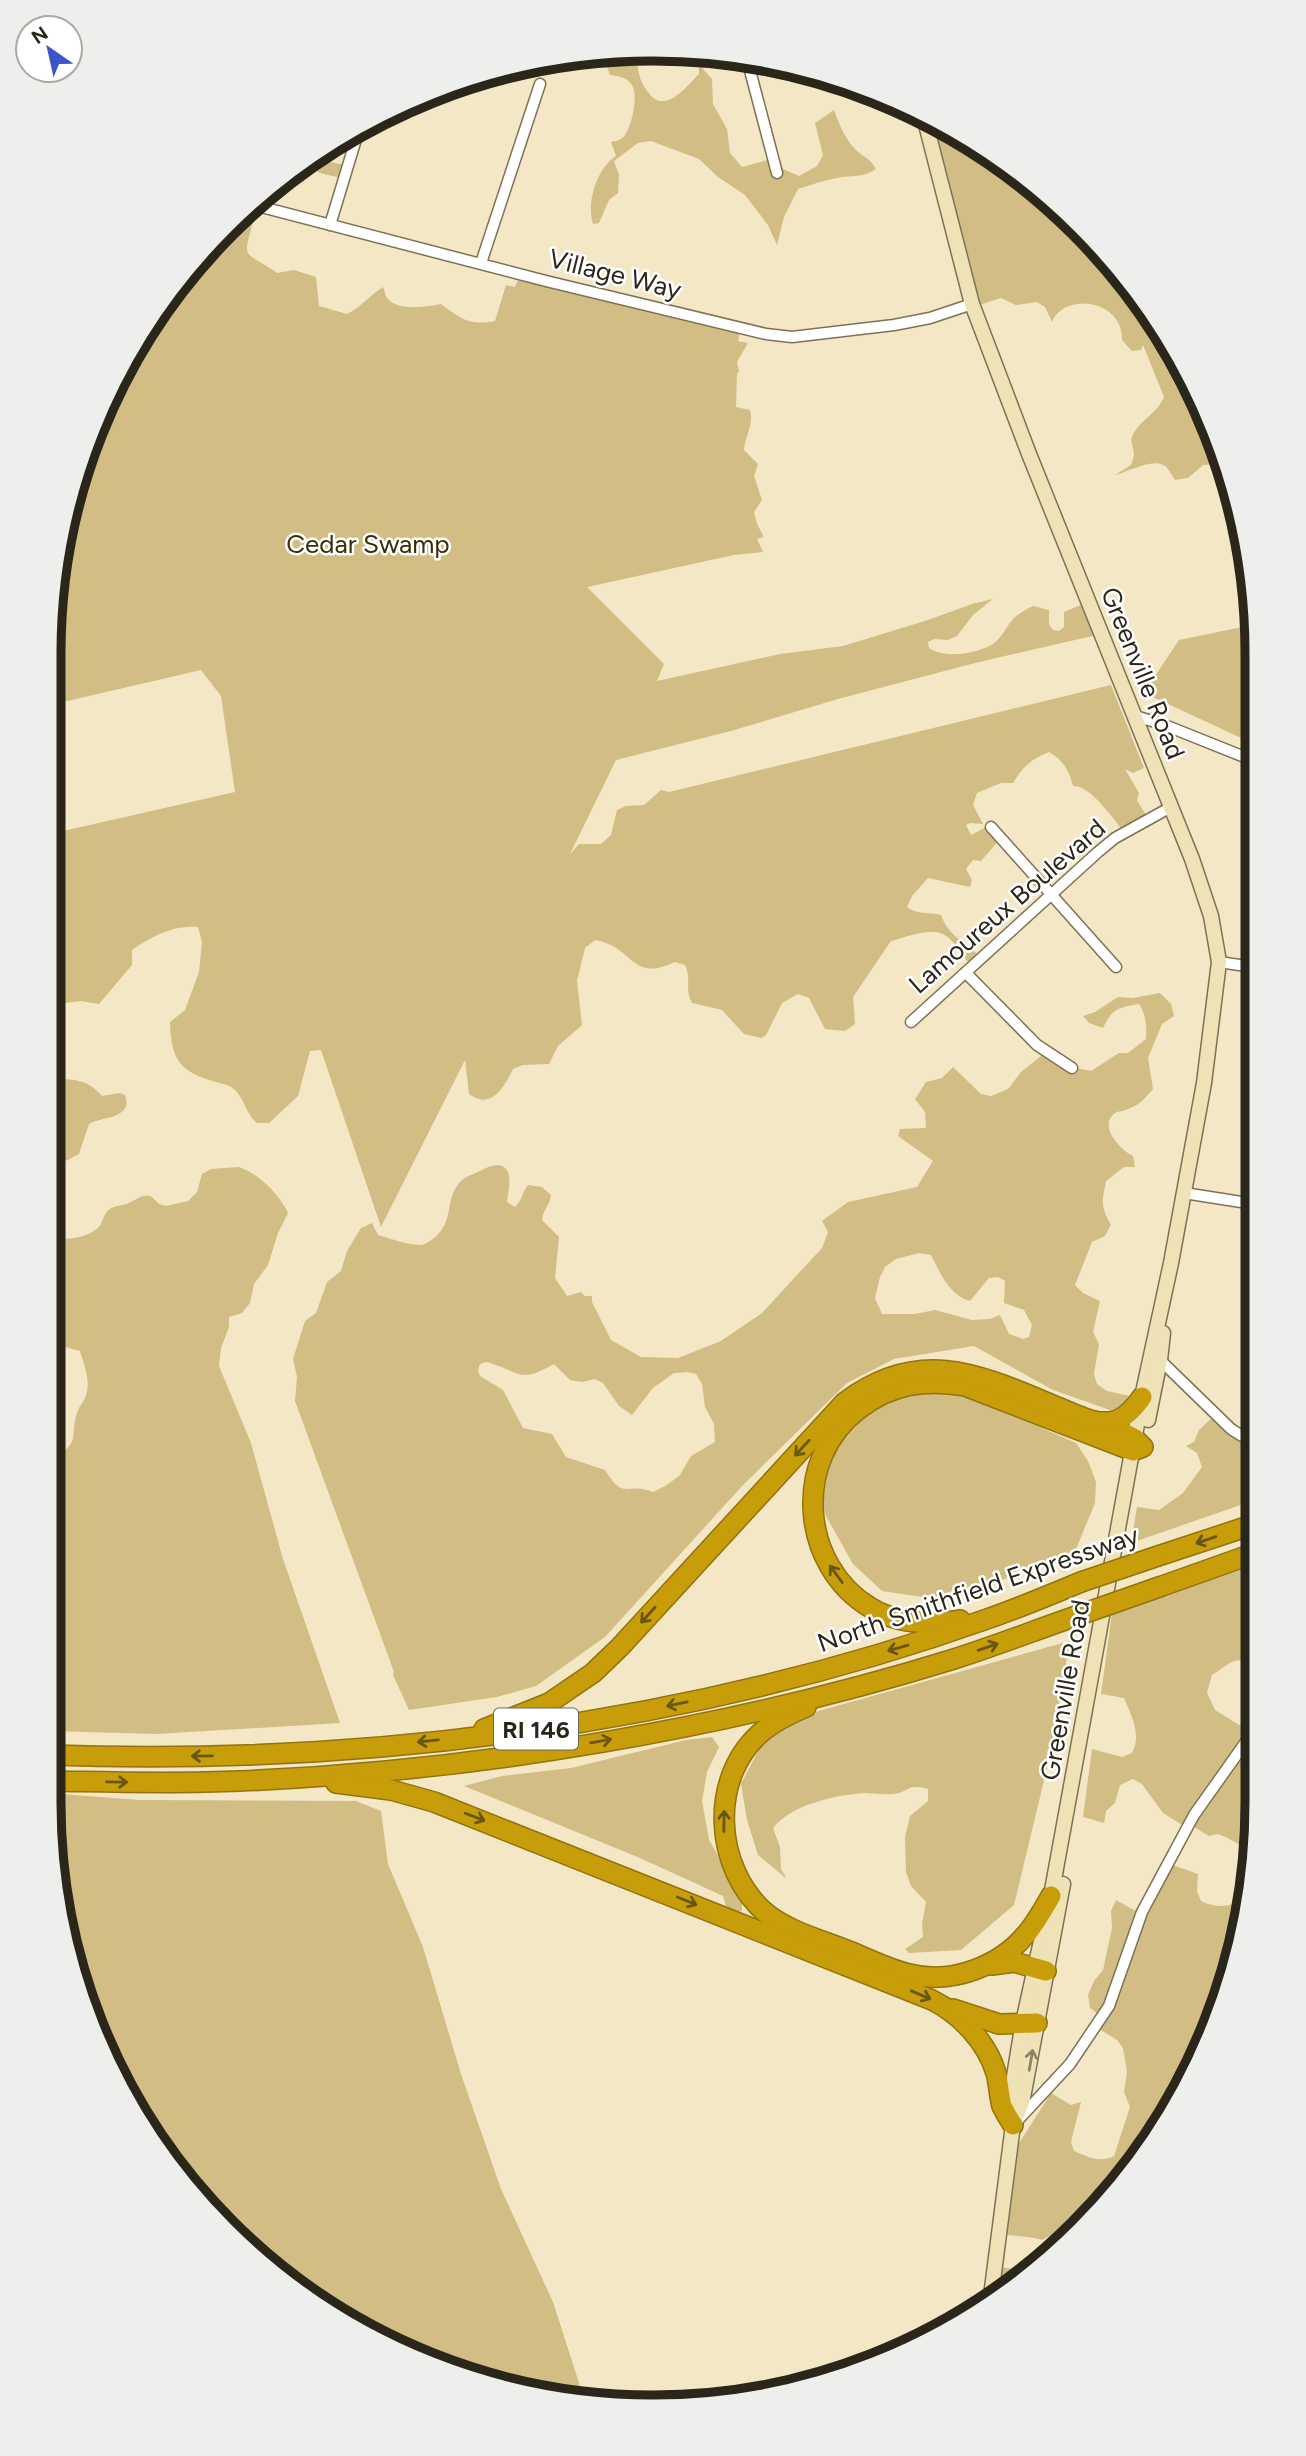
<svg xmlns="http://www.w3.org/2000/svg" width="1306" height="2456" viewBox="0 0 1306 2456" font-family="Figtree,sans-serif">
	<rect width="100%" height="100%" fill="#f4e7c6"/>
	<g fill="#d2bd85" fill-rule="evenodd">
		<path d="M692 50 697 51 703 69 712 79 713 104 727 129 730 153 742 167 771 159 776 166 799 176 817 166 823 155 815 123 834 110C839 124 845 139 856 150 864 158 869 157 876 169 864 178 851 175 837 178 824 180 811 185 798 189L784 217 777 245 768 225 745 195 718 177 699 159 651 141 638 143 614 161 619 175 618 193 609 200 599 223 593 224C586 203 597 168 616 156L611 142C614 141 618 141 621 139 631 133 638 98 633 87 629 78 619 76 610 75L602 53 630 52C638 61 637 67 640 77 641 82 645 88 648 92 664 116 686 87 699 74V64Z"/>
		<polygon points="810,70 831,78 829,84 824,88 806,76"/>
		<path d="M924 114 1051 199 1155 317 1211 422 1222 464 1203 465 1188 478 1175 480C1172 476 1169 469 1165 466 1153 457 1128 472 1115 475L1131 465C1132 461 1134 458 1134 454 1134 448 1130 444 1132 437 1138 421 1157 414 1164 397L1143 345 1141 350 1132 351 1122 340C1123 299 1064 292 1052 322L1045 307 1037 302 1016 305 1001 298 979 305Z"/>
		<polygon points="312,158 349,166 345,179 320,173 303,164"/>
		<path d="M248 206 251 209 250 216 254 218C242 263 243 249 277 273L294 270 316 277 319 306 347 314C361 307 369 296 383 287 385 291 385 296 388 299 398 311 428 307 441 304 461 319 469 326 495 321L506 285 515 287 519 277 740 331 738 341 748 343 737 362 739 372 737 373 736 407 750 410C754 426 745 435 744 450L758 464 754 476 762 500 754 512 757 524 764 537 757 539 763 552 734 555 587 587 664 664 657 681 780 654 843 646 928 620 972 604 993 599 973 615 957 636 948 640 934 639 928 642 929 648C946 659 975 654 993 644 1003 637 1006 626 1014 618 1019 613 1027 609 1033 606L1049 610V624L1053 630 1059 631 1064 627V612L1088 602 1101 634 975 663 838 699 731 731 616 760 570 854 579 844H601L611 835 617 810 626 806 644 805 661 790 669 792 1111 685 1144 768 1133 773 1125 769 1139 793 1137 800 1147 817 1123 831C1114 819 1089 784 1073 786 1069 770 1063 760 1049 752 1032 759 1023 766 1013 783H1001L977 793 973 805 983 824 970 823 966 825 971 835 988 826 1000 839 981 861 973 860 966 869 972 880 970 887 928 878 912 896 907 907C918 915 929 912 941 915 949 937 964 940 979 956L971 965C963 957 958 947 950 939 936 924 907 937 891 941L853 997 855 1024 845 1031 825 1029 809 998 798 994 782 1003 766 1035 761 1038 744 1034 722 1010 692 1003C684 988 692 979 685 965L675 962C630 983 635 947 595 940L585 948 577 981 582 1025 558 1046 549 1064 523 1065 513 1069C505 1086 491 1111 469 1094L465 1060 381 1227 321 1050 310 1051 298 1096 269 1123H257C246 1114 245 1101 236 1091 231 1085 223 1084 216 1082 179 1072 171 1059 170 1022L185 1010 199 972 202 942 198 927C173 925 152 936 132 950V965L99 1004 81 1001 66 1003 50 999V834L235 792 221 696 201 670 50 705V614L69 497 111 386 162 304 167 303 174 285Z"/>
		<polygon points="1252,625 1252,743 1142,692 1146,690 1141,688 1155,676 1179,640"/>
		<path d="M1160 993 1171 1004 1174 1016 1162 1024 1148 1058 1153 1089C1145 1098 1140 1105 1128 1109 1124 1111 1120 1111 1117 1112 1096 1124 1120 1150 1133 1156L1135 1167H1124L1106 1181C1102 1203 1100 1205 1111 1225L1105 1236 1092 1242 1075 1285 1083 1293 1100 1301 1093 1332 1099 1344 1094 1374 1097 1384 1107 1391 1139 1398 1140 1402 1110 1410 1053 1390 974 1346 894 1359 847 1383 743 1485 605 1637 536 1686 497 1697 409 1710 393 1675 394 1672 295 1401 297 1377 293 1359 305 1321 316 1313 327 1282 341 1271 347 1251 361 1228 372 1223 378 1235C389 1238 416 1248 425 1244 459 1226 441 1200 462 1180 467 1176 476 1173 482 1170 488 1167 495 1163 502 1166 514 1171 508 1192 507 1202L515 1207C522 1201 522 1192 528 1185L542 1187 551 1195C550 1205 543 1210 542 1220L559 1237 555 1278 567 1296 581 1292 585 1296H592V1302L611 1340 641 1357 678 1358 721 1341 762 1313 822 1248 828 1232 822 1221 848 1202 917 1187 933 1161 898 1136 900 1129 926 1128 925 1112 915 1099 926 1082 942 1078 953 1067 981 1094 991 1096 1008 1089 1021 1072 1047 1051 1072 1067 1091 1071 1119 1053H1128L1146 1039C1147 1027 1146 1014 1139 1004 1117 1008 1113 1008 1103 1028L1089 1023 1083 1016 1095 1012 1118 997 1132 998ZM919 1253 931 1255C940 1273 950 1296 970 1301L989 1278 998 1277 1005 1281 1004 1303 1024 1310 1032 1325 1029 1337 1023 1339 1009 1334 1000 1315 990 1319 972 1320 935 1310 915 1314H882L875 1298 880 1277 885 1267 896 1259ZM486 1362C521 1371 517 1385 554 1364L570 1380 582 1382 595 1379 603 1383 619 1406 632 1415 653 1388 674 1373 687 1372 696 1374 702 1384 705 1407 714 1424 715 1442 691 1456 680 1475 667 1485 653 1492C625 1481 625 1502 605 1470L566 1457 552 1434 523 1428 503 1390 480 1376 478 1370 480 1364Z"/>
		<path d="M62 1079C81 1080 89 1082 102 1096L120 1093 125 1095C134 1119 102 1116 89 1124L79 1154 68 1160 50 1165V1090L54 1081Z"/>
		<path d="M239 1167C259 1174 279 1194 288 1213L278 1233 268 1265 254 1284 250 1303 242 1313 229 1317V1327L221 1348 219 1366 251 1443 283 1559 340 1723 156 1734 49 1731V1459C84 1444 68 1436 78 1410 80 1405 85 1400 86 1395 91 1381 84 1365 80 1351L62 1346 49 1338 50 1238C65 1240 85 1239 98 1228 103 1223 103 1214 110 1209 115 1205 124 1206 131 1202 139 1198 141 1195 151 1196L159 1204 166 1206 188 1201 197 1192 202 1174 211 1169Z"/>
		<polygon points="49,1359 64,1373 64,1380 49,1388"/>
		<polygon points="934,1386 1019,1413 1042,1428 1076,1443 1088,1461 1096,1482 1095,1503 1074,1554 960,1595 929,1598 882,1591 853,1564 826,1516 822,1501 823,1485 831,1453 848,1418 879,1396"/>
		<polygon points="1215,1415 1230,1427 1254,1434 1255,1500 1131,1543 1137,1507 1159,1510 1183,1493 1202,1467 1197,1453 1186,1446 1194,1442 1199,1430"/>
		<path d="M1255 1565V1668C1234 1653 1232 1663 1212 1675L1207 1693 1215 1710 1249 1731 1255 1723 1254 1853 1226 1837 1218 1834 1209 1836 1189 1824 1184 1826 1163 1813 1142 1784 1133 1779 1120 1785 1115 1803 1106 1811 1104 1823 1083 1817 1092 1749 1122 1757 1132 1753C1142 1735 1131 1715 1124 1698L1101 1694 1112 1613Z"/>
		<path d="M1070 1641 1048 1764 1014 1905 961 1950 909 1953 905 1949 923 1937 922 1924 926 1902 911 1886 906 1872 905 1837 910 1816 928 1801V1789C905 1783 910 1793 892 1794 883 1795 873 1793 864 1793 835 1795 791 1805 773 1828L780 1847 781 1869 787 1879 758 1855 747 1820 741 1784 759 1749 790 1719Z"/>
		<polygon points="712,1737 719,1747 707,1772 702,1801 709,1840 742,1896 742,1911 728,1912 723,1896 640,1858 464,1786 502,1776 571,1768 686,1740"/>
		<polygon points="49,1793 139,1800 356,1801 381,1811 388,1864 423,1947 461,2074 501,2189 553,2302 583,2395 497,2387 318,2305 174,2171 81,1998"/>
		<path d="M1167 1863 1198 1874 1197 1891 1201 1901C1217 1909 1234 1908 1247 1894L1236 1960 1195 2070 1080 2230 1057 2232 1042 2240C1029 2236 1012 2236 998 2234L1016 2148 1051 2093 1071 2105 1081 2102 1071 2142 1074 2151C1088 2157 1099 2163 1114 2156L1130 2107 1124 2092 1127 2072 1123 2048 1117 2040 1096 2027 1101 2016 1090 2008 1088 1995 1094 1981 1103 1970 1112 1928 1111 1911 1116 1900 1139 1913Z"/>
		<polygon points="993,2266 1026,2271 1028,2273 989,2305"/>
	</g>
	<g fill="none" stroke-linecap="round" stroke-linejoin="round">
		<g stroke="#7d7254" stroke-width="13">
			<g id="street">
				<polyline points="747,59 777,173"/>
				<polyline points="250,204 546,281 766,334 792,337 894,325 930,318 972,304"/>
				<polyline points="330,225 360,126"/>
				<polyline points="481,263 540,84"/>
				<polyline points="1135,716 1162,724 1252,760"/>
				<polyline points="991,827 1116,967"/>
				<polyline points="1219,962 1253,967"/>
				<polyline points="966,973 1037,1045 1072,1068"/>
				<polyline points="911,1022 1098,852 1115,838 1171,807"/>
				<polyline points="1184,1193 1254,1204"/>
				<polyline points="1160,1360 1231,1429 1242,1436 1254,1436"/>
				<polyline points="1017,2121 1070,2064 1109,2006 1142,1912 1194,1815 1255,1729"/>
			</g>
		</g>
		<g stroke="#7d7254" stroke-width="17">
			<g id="secondary">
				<polyline points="923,113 972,304 1029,454 1192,859 1211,916 1219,962 1204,1083 1171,1263 1142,1397 1051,1896 1023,2022 1010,2101 1013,2125 990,2304"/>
				<polyline points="1148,1420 1160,1360 1163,1333"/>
				<polyline points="1013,2124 1022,2103 1063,1884"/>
			</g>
		</g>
		<g stroke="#91730f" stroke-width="22">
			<g id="highway">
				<polyline points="1158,1556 1255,1524"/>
				<polyline points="1162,1586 1255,1553"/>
				<path d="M960 1620C930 1625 898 1624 871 1608 800 1566 792 1459 859 1409 891 1384 926 1379 965 1386L1133 1451 1143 1447 1135 1439 1103 1422"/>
				<path d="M806 1707C792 1713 777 1720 764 1730 708 1775 713 1869 767 1914 790 1932 822 1940 849 1951 869 1959 888 1969 909 1974 952 1985 1001 1966 1028 1932 1037 1921 1044 1908 1051 1896"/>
				<path d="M484 1729 549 1703 593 1673 620 1647 845 1402C922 1344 983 1376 1062 1409 1077 1415 1098 1426 1114 1421 1126 1418 1135 1407 1142 1397"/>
				<path d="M49 1755C364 1766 689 1725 987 1619 1019 1608 1050 1595 1081 1582"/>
				<path d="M49 1781C113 1782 176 1784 240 1781 477 1771 728 1729 954 1659 998 1645 1041 1628 1085 1613"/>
				<path d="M336 1783 391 1790 434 1802 932 2000C960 2014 987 2042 996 2073 999 2084 999 2095 1002 2106 1005 2112 1009 2119 1013 2125"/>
				<polyline points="992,1965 1014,1962 1046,1971"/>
				<polyline points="953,2009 999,2024 1037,2023"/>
			</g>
		</g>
		<use href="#street" stroke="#fff" stroke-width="10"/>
		<use href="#secondary" stroke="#eee2b6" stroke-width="14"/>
		<use href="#highway" stroke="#c89d0a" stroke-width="19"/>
		<g stroke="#91730f" stroke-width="22" stroke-linecap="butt">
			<g id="highway-bridge">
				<polyline points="1081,1582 1158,1556"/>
				<polyline points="1085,1613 1162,1586"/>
			</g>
		</g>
		<use href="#highway-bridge" stroke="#c89d0a" stroke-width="19"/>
	</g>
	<defs><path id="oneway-shaft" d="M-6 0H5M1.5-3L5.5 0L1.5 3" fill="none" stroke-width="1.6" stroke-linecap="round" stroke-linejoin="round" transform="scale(1.75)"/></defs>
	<g stroke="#695613">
		<use href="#oneway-shaft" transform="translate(802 1448) rotate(133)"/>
		<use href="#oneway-shaft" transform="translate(1206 1540) rotate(161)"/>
		<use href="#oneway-shaft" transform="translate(836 1574) rotate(-126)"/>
		<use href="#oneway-shaft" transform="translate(648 1615) rotate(132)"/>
		<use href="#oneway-shaft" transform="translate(988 1647) rotate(-19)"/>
		<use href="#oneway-shaft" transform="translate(898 1648) rotate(164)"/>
		<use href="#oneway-shaft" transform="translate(677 1704) rotate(168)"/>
		<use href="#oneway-shaft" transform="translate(428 1741) rotate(174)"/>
		<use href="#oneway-shaft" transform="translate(601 1741) rotate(-10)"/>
		<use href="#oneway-shaft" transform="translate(202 1756) rotate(179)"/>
		<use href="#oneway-shaft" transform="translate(117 1782) rotate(1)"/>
		<use href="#oneway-shaft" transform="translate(475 1817) rotate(21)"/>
		<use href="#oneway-shaft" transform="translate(724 1821) rotate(-89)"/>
		<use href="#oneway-shaft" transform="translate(687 1901) rotate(22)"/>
		<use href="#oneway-shaft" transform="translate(921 1995) rotate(23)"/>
	</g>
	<use stroke="#8c8468" href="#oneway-shaft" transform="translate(1031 2060) rotate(-80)"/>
	<g text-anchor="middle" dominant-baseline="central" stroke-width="5" stroke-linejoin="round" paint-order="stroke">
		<rect fill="#fff" stroke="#6a675e" stroke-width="2" x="494" y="1708.5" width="84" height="41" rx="5"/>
		<g font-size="24" font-weight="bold" fill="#2a2619">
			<text x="536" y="1729">RI 146</text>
		</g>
		<g font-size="26" fill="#2a2619" stroke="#fff">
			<text transform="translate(615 274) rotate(14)">Village Way</text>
			<text transform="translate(1143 673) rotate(68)">Greenville Road</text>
			<text transform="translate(1007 906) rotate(-41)">Lamoureux Boulevard</text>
			<text transform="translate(978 1589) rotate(-19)">North Smithfield Expressway</text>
			<text transform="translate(1065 1690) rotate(-80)">Greenville Road</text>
		</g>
		<g font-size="26" fill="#3a2c05" stroke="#fff">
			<text x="368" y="544">Cedar Swamp</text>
		</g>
	</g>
	<path d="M0 0H1306V2456H0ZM653 61H653A592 592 0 0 1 1245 653V1803A592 592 0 0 1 653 2395H653A592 592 0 0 1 61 1803V653A592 592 0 0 1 653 61Z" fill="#eeeeed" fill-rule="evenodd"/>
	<path fill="none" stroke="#2a2619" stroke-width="9" d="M653 61H653A592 592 0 0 1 1245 653V1803A592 592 0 0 1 653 2395H653A592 592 0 0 1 61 1803V653A592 592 0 0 1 653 61Z"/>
	<g transform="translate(49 49) rotate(326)"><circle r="33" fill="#ffffff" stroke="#aaa8a3" stroke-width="2"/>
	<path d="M0-5L12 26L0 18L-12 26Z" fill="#3b56c9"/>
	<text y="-10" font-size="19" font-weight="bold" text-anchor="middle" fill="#2a2619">N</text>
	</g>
</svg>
